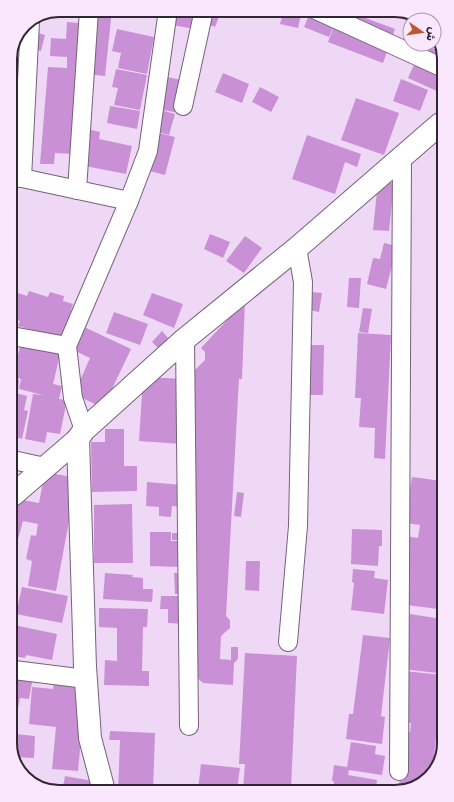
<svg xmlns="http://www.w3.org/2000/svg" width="454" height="802" viewBox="0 0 454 802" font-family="Rubik,'Noto Naskh Arabic',sans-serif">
	<rect width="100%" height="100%" fill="#efd8f5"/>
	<g fill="#c990d6">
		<polygon points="59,10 80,10 79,17 48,15"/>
		<polygon points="92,10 112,10 105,76 86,74"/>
		<polygon points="125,10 155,10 155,16 125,11"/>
		<polygon points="168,10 198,10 195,29 172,25"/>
		<polygon points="212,10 216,10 221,12 215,27 207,24"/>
		<polygon points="284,10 302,10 298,28 280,24"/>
		<polygon points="311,10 339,13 340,10 344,10 395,29 383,63 328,42 337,18 329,37 304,27"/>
		<polygon points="393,10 398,10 422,18 424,20 410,20 410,22 391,15"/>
		<polygon points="67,22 79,23 72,126 76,127 74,154 55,153 54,164 40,164 48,67 67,68 67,57 50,56 51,38 66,39"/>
		<polygon points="117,29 154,37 147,74 118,68 121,53 112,51"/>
		<polygon points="35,32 45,35 41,51 16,44 20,34 33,38"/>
		<polygon points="423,44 439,51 439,92 408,78"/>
		<polygon points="116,69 147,75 140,110 114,105 118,88 112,87"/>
		<polygon points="223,73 249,84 242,103 215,92"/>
		<polygon points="158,75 181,80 174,112 152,108"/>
		<polygon points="401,79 428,90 420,111 393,101"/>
		<polygon points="260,87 279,97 271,112 252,102"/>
		<polygon points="356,98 399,113 384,155 341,140"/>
		<polygon points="110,106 140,111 137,129 107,123"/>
		<polygon points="153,108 175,114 169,135 148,129"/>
		<polygon points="87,129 100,132 99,139 132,146 126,174 80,165"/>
		<polygon points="147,130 175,137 165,175 138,168"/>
		<polygon points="307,135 361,154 357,167 345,162 335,194 292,179"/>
		<polygon points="378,181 394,183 389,231 373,230"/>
		<polygon points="210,234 230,242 223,258 204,249"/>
		<polygon points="245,236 262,248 244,273 226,261"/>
		<polygon points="384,243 397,246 386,289 367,284 373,258 380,259"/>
		<polygon points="349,278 361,278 359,308 347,307"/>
		<polygon points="12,291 27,296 29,291 48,297 50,292 64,296 63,301 73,304 62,339 18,326 20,321 12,318"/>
		<polygon points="311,292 322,293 319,312 309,310"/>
		<polygon points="152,293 183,304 174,328 143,315"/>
		<polygon points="245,301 242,379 239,379 226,616 230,620 230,628 221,636 220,659 231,660 231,647 238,647 238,659 234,663 233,685 203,683 190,671 196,541 193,538 192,444 195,370 205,360 205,352 201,348"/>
		<polygon points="363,308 372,309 368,333 359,332"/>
		<polygon points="114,312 148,324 140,345 106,333"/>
		<polygon points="82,326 131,349 103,408 74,394 90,358 71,349"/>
		<polygon points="162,331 168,338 159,349 152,342"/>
		<polygon points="358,333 391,335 385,459 374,458 375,428 359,427 361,398 355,398"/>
		<polygon points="21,342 61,351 53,384 62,386 59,399 67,400 60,434 47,432 45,443 25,439 33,394 43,395 19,389 21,379 13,377"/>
		<polygon points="309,345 324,345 323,395 309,395"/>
		<polygon points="143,377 185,379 181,444 139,441"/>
		<polygon points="14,379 19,380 18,392 13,392"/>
		<polygon points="12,392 27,396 24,410 28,411 22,439 13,436"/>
		<polygon points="105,429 124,429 124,466 137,466 137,491 92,492 91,442 105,442"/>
		<polygon points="45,472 77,478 56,591 28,586 32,561 26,559 31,535 36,536 38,524 18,520 23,521 14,554 13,517 17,499 39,503"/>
		<polygon points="412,477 442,481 443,540 441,540 439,557 443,558 443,574 438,609 407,605 410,582 400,581 406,536 418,538 420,525 405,523"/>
		<polygon points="147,482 183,485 182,507 172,506 171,517 159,516 159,507 146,506"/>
		<polygon points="237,492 244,493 241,517 234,516"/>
		<polygon points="132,504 133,563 94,563 94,505"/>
		<polygon points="352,529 382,530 382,546 379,546 378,566 351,564"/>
		<polygon points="150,532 171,532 171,541 181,541 181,567 150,566"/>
		<rect x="172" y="533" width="8" height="7"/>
		<polygon points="246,561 260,561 259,591 245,590"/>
		<polygon points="353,569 375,571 374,578 388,580 384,614 351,610 354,583 352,582"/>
		<polygon points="105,573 133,575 132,577 143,578 143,589 153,589 152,602 103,599"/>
		<polygon points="174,573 185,573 186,594 175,594"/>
		<polygon points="22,587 68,596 62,623 16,614"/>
		<polygon points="161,596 184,596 184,624 168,623 168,609 160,609"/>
		<polygon points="99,608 148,609 147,627 143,627 142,671 149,671 149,686 104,685 105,660 117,661 117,628 99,627"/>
		<polygon points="410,614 442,619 439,642 442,642 438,673 402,669"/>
		<polygon points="14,625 57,634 52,660 26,655 25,658 14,656"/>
		<polygon points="363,635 390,638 381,716 385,717 382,744 346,739 349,714 353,714"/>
		<polygon points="245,653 297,656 291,789 243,789 245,764 239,764"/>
		<polygon points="404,671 443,675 432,774 416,787 399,786 405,732 410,732 411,723 398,722"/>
		<polygon points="14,674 33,677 29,699 20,698 15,724"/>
		<polygon points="54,681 86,684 78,771 52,769 56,727 29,724 32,687 53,689"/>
		<polygon points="110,731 155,733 153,791 118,791 120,740 109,740"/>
		<polygon points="15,734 35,736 34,758 15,757"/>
		<polygon points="351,742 376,746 375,754 385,756 382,775 349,770 348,775 377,780 376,788 333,788 334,781 332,781 334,765 347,767"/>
		<polygon points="201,764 240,768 237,789 198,790"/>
		<polygon points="65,776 93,781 91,791 62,792"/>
	</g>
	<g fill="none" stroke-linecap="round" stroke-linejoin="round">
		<g stroke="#76627b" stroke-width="20">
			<g id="minor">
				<polyline points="316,10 439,66"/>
				<polyline points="183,106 204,10"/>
				<polyline points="12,177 22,178 129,201"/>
				<polyline points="22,178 30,22"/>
				<polyline points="77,190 89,10"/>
				<polyline points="12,336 67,346"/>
				<polyline points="185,339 189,726"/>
				<polyline points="84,430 73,398 67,346 129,201 148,151 168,10"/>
				<polyline points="13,460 45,467"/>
				<polyline points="288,642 298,526 303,282 297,248"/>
				<polyline points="14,670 86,679"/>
				<polyline points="399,771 402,156"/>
			</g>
		</g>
		<g stroke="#76627b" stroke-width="24">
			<g id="tertiary">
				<polyline points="13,495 78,439"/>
				<polyline points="104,791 90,738 85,667 78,439 84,430 185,339 297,248 440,124"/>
			</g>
		</g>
		<use href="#minor" stroke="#fff" stroke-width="18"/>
		<use href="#tertiary" stroke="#fff" stroke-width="22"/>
	</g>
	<path d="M0 0H454V802H0ZM59 17H395A42 42 0 0 1 437 59V743A42 42 0 0 1 395 785H59A42 42 0 0 1 17 743V59A42 42 0 0 1 59 17Z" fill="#fae7fe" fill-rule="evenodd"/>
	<path fill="none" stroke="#302732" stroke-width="2" d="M59 17H395A42 42 0 0 1 437 59V743A42 42 0 0 1 395 785H59A42 42 0 0 1 17 743V59A42 42 0 0 1 59 17Z"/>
	<g transform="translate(422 32) rotate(103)"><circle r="19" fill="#fae7fe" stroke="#a99aac"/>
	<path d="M0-3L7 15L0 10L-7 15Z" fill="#bf572e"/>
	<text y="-6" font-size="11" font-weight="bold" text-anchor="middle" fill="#302732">ش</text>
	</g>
</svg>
